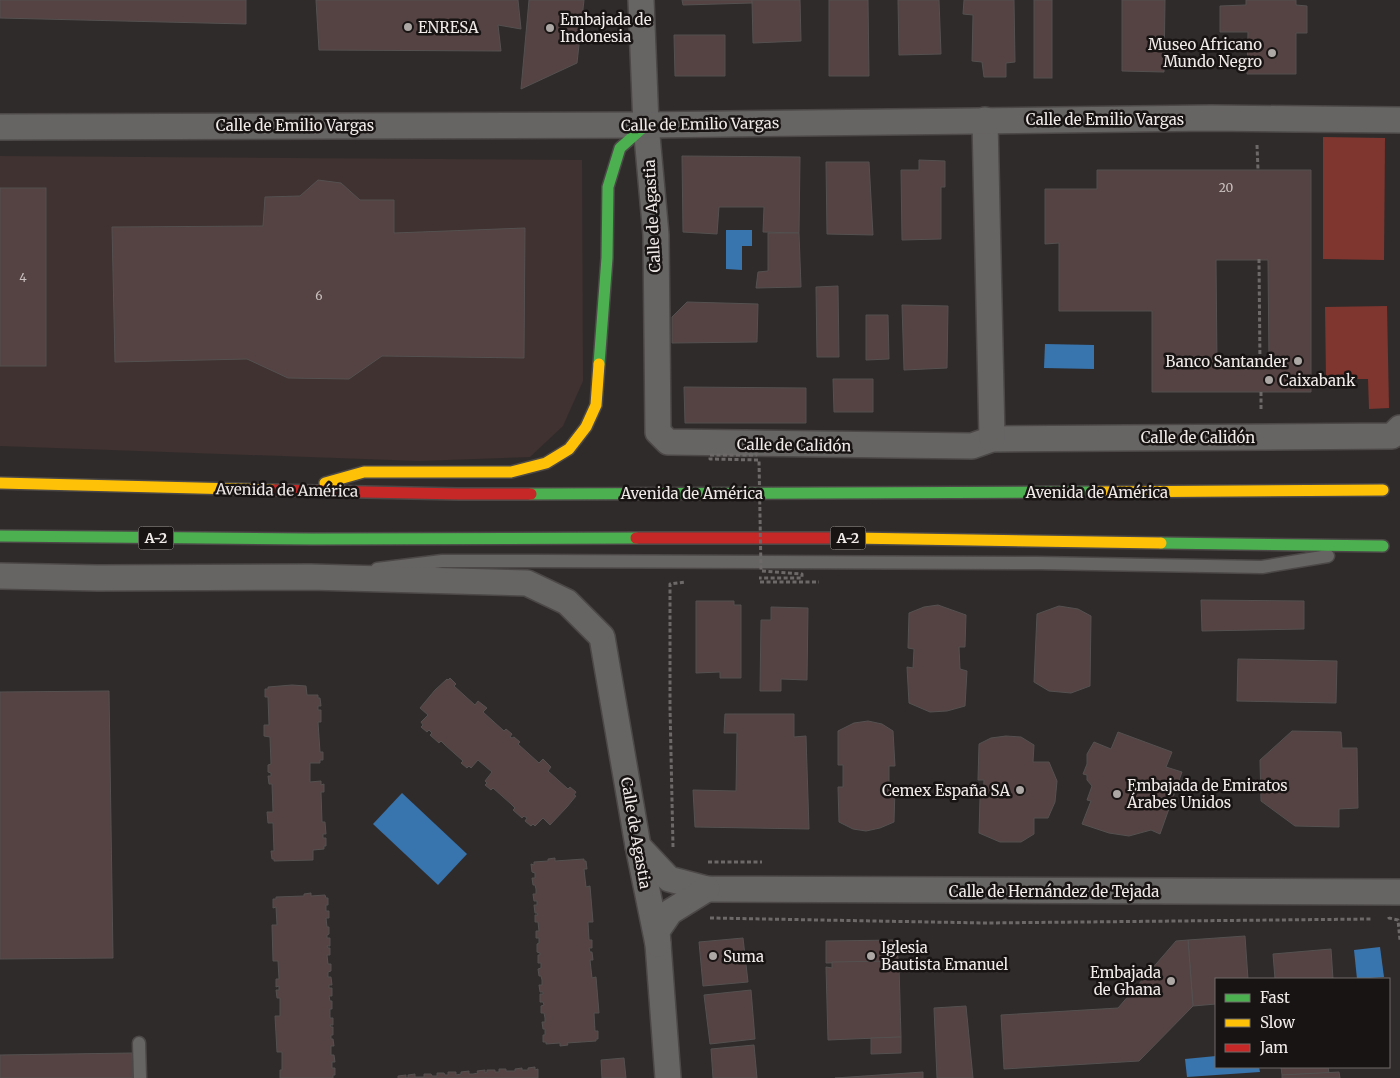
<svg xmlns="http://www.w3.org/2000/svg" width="1400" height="1078" viewBox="0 0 1400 1078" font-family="Merriweather,serif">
	<rect width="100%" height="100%" fill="#302b2b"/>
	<polygon fill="#3f3230" points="0,156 582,160 583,381 563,426 530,457 419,461 0,446"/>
	<g fill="#7e362f">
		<polygon points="1323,137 1385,138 1384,260 1323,259"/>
		<polygon points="1387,306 1389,408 1369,409 1368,379 1326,379 1325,307"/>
	</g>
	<g fill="#3874ad">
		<polygon points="726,230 752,230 752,246 742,246 742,270 726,269"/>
		<polygon points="1045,344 1094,345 1094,369 1044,368"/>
		<polygon points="402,793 467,854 438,885 373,824"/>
		<polygon points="1380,947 1384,977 1357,979 1354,950"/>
		<polygon points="1216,1056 1216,1067 1259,1067 1260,1072 1187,1077 1185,1059"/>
	</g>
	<g fill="#544342" stroke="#555151" fill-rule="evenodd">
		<polygon points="0,0 246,0 246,24 0,18"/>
		<polygon points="316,0 518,0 521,29 498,25 501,51 319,50"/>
		<polygon points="529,0 584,0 577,63 521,89"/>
		<polygon points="682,0 752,0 752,3 683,5"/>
		<polygon points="752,0 800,0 801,41 753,43"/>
		<polygon points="829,0 868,0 869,76 829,76"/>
		<polygon points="898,0 939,0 941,54 899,55"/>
		<polygon points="964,0 1014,0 1015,62 1006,63 1006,77 984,77 982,62 972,61 973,15 963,14"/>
		<rect x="1034" y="0" width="18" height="78"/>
		<polygon points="1122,0 1165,0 1164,72 1122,71"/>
		<polygon points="1246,0 1296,0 1296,5 1307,6 1307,33 1296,33 1296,74 1247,74 1248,32 1220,32 1220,6 1246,5"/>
		<polygon points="674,35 725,35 725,76 675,76"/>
		<polygon points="682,156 800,157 799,233 763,232 764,207 719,207 717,234 683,232"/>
		<polygon points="919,160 945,161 945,187 941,187 941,239 902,240 901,170 919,170"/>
		<polygon points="826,162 869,162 873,235 827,234"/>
		<path d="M1097 170H1311V392H1152V311H1059V243L1045 244V189H1097ZM1216 260H1268L1269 364H1217Z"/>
		<polygon points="318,180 341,183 360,200 394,200 394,233 525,228 524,358 382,356 349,379 288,378 247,359 115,362 112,227 263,226 265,197 300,196"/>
		<rect x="0" y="188" width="46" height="178"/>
		<polygon points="768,233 799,233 801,287 756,288 758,272 768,271"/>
		<polygon points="838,286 839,357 817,357 816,287"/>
		<polygon points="687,302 758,304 757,342 672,343 672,317"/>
		<polygon points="902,305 948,306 947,368 904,370"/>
		<polygon points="866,315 888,315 889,359 866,360"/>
		<polygon points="833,379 873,379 873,412 834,412"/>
		<polygon points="684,387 806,388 806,423 685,423"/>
		<polygon points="1201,600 1304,601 1304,629 1202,631"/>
		<polygon points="696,601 734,601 734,605 741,605 741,678 720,678 720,672 696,673"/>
		<polygon points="938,605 966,615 965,647 959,647 960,669 967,671 965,706 947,711 930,712 909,703 907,667 913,668 914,649 908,648 909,613 924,607"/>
		<polygon points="1059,606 1078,609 1091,616 1090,686 1071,693 1049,691 1034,682 1037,614"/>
		<polygon points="771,607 808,608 807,680 781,679 781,691 760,691 761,620 771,620"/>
		<polygon points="1238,659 1337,661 1336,703 1237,701"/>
		<polygon points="450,678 456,684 454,686 475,705 478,701 487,708 483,712 504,731 506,729 512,734 510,737 512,738 514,737 520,742 518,744 539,763 543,759 551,767 548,771 568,789 570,787 576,792 574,795 576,796 567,807 550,825 543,818 535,826 533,824 531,826 525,821 527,818 524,816 522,818 513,810 515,808 511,804 493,788 491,790 485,785 487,783 485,781 492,772 478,760 471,768 469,766 467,768 461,763 463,761 445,745 441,741 439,743 430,735 432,733 429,730 427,732 421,727 423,725 421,722 428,715 420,708 435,690 447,679 448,680"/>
		<polygon points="292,685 306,686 307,695 318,695 318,698 320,698 321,706 318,706 318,710 321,710 321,722 318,722 320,752 323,752 323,760 320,760 320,763 310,763 310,782 321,781 321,785 324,784 324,792 321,792 322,822 325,822 326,834 323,834 323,838 326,838 326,846 324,846 324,849 313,850 313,860 274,861 274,859 272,859 271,851 274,851 273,823 268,823 267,812 273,812 272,784 269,784 268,776 271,776 271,773 268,772 268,765 271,764 270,737 264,736 264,725 269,725 268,697 265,697 265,689 268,689 268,687"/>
		<polygon points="109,691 113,958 0,959 0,692"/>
		<polygon points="725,714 794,714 794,737 806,736 809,829 695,827 693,790 736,791 737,733 724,733"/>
		<polygon points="868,721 882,724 893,731 895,766 889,766 889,788 895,788 894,822 880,828 866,831 853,829 839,822 838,787 843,787 843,765 838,765 838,731 854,723"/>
		<polygon points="1292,731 1341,732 1342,748 1357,748 1358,808 1339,809 1339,827 1295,826 1261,801 1260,760"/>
		<polygon points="1118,732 1172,752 1166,767 1182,772 1160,834 1151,830 1129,836 1109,833 1082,824 1091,801 1087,800 1092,786 1087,780 1087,775 1083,774 1087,764 1087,754 1094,742 1111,749"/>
		<polygon points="1006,736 1021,737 1034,745 1033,762 1049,762 1057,781 1055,802 1048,818 1034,818 1034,834 1021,842 1000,842 979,833 980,798 983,799 984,780 978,780 979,744 991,738"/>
		<polygon points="555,858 555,861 584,859 584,861 586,861 587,869 584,869 586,887 590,886 593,922 588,922 589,940 592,940 592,948 589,948 590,952 592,952 593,960 590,960 592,978 596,977 599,1013 594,1013 595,1031 598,1031 598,1039 596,1039 596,1041 567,1043 568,1045 560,1046 560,1043 546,1044 546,1042 543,1042 543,1035 545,1035 545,1029 543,1029 542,1022 545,1022 545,1018 544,1013 541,1013 541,1006 544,1005 543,1002 540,1002 540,994 543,994 543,992 540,992 539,985 542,985 542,980 541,976 539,976 538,969 541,968 541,963 538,963 538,955 540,955 540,953 537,952 537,944 539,943 539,938 536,938 536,931 539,931 538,922 535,922 535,915 538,915 537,913 535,913 534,905 537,905 537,901 534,901 533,894 536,894 536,889 535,885 533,885 532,878 535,878 535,873 532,872 531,864 534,865 534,862 548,861 548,859"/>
		<polygon points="311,893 311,896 325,895 326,898 328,898 328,905 326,905 326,911 329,911 329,918 326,918 327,927 329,927 329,934 327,935 327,938 330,938 330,946 327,946 328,948 330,948 330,955 327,955 328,964 331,964 331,971 328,972 328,977 331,977 332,985 329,985 329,988 332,988 332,996 329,996 330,1001 332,1001 332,1009 330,1009 330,1018 333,1018 333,1025 330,1025 331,1027 333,1027 333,1035 331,1035 331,1039 333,1039 334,1046 331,1046 331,1055 334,1055 335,1062 332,1062 332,1068 335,1068 335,1075 333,1075 333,1078 280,1078 280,1070 282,1070 282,1052 277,1052 275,1016 280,1016 280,998 277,998 276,990 279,990 279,986 276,987 276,979 279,979 278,961 273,961 272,925 277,925 276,907 273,908 273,899 276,899 276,897 304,896 304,894"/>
		<polygon points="1245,936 1248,979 1216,979 1216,1004 1193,1006 1188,940"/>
		<polygon points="743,938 748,982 703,986 699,942"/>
		<polygon points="897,940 898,961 826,963 826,941"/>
		<polygon points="1188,940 1193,1006 1139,1061 1004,1069 1001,1015 1118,1008 1176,941"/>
		<polygon points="1331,949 1333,979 1275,979 1273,954"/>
		<polygon points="891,961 891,965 899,966 901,1037 828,1040 826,967 832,968 832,962"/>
		<polygon points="751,990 755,1039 710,1044 704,995"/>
		<polygon points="966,1006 973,1078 937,1078 934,1008"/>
		<polygon points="901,1037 901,1053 871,1054 871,1038"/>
		<polygon points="754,1045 757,1078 713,1078 711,1049"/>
		<polygon points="132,1053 133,1078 0,1078 0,1055"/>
		<polygon points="624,1058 626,1078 602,1078 601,1060"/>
		<polygon points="535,1067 535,1070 538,1069 538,1078 398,1078 398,1076 406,1075 406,1078 408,1078 408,1075 415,1074 415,1077 424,1077 424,1074 431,1074 432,1076 437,1076 437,1073 444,1073 445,1075 448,1075 448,1072 456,1072 456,1075 461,1074 461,1072 469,1071 469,1074 473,1074 478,1073 477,1071 485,1070 485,1073 487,1072 487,1070 495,1070 495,1072 499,1072 499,1069 506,1069 506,1071 515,1071 515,1069 522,1068 522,1070 528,1070 528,1068"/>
		<polygon points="1281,1067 1328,1067 1329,1073 1282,1075"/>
		<polygon points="923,1072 923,1078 835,1078"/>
		<polygon points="1339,1072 1340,1078 1282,1078 1282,1075"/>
	</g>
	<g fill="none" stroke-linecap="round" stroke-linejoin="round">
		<g stroke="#4b4847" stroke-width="15">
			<g id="lane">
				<polyline points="377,569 442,561 538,561 1038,563 1262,567 1328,556"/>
				<polyline points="139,1043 140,1078"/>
			</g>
		</g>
		<g stroke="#4b4847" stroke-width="28">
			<g id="street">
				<polyline points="641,0 646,125 656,235 658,432 668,442 972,446 992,439 1392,436 1400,428"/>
				<polyline points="985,120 992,439"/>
				<polyline points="0,127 646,125 1211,118 1400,120"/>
				<polyline points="0,576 98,578 310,577 527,583 567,602 602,637 638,846 658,944 668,1078"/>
				<polyline points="638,846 669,879 707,889 1400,892"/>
				<polyline points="658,944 657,931 670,912 707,889"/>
			</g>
		</g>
		<g stroke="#4b4847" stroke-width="14">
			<g id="fast">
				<polyline points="599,364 607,258 608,187 620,148 646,125"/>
				<polyline points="531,494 1092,492"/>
				<polyline points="0,536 312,539 636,538"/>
				<polyline points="1161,543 1383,546"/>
			</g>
		</g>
		<g stroke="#4b4847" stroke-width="14">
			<g id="slow">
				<polyline points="0,483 273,490"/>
				<polyline points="325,483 364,472 511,472 546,463 569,449 586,427 596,405 599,364"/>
				<polyline points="1092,492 1383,490"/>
				<polyline points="852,538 1161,543"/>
			</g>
		</g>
		<g stroke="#4b4847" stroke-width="14">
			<g id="jam">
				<polyline points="273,490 458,494 531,494"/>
				<polyline points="636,538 852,538"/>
			</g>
		</g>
		<g stroke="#6c6968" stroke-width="3" stroke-dasharray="4 2.5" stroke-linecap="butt">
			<polyline points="1257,145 1258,170"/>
			<polyline points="1259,259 1260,364"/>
			<polyline points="1261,392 1261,410"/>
			<polyline points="760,582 819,582"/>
			<polyline points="673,847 670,707 670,584 685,582"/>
			<polyline points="708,862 762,862"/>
			<polyline points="1389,917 1389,918 1398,920 1400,940"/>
			<polyline points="710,918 985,923 1371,919"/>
		</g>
		<use href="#lane" stroke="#676464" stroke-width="12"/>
		<use href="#street" stroke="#676464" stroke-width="25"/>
		<use href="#fast" stroke="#4caf50" stroke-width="11"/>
		<use href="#slow" stroke="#ffc107" stroke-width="11"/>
		<use href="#jam" stroke="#c62828" stroke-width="11"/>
		<polyline stroke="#6c6968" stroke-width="3" stroke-dasharray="4 2.5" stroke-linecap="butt" points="756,445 756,455 710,455 710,459 759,460 761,571 802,574 802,578 759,578"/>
	</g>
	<g fill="#ada7a6" stroke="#181413" stroke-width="2">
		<circle cx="408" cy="27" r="5"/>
		<circle cx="550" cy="28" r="5"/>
		<circle cx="1272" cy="53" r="5"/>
		<circle cx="1298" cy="361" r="5"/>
		<circle cx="1269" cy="380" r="5"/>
		<circle cx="1020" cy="790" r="5"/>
		<circle cx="1117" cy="794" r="5"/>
		<circle cx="713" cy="956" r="5"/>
		<circle cx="871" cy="956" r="5"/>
		<circle cx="1171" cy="981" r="5"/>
	</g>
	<g text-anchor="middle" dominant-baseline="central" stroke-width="5" stroke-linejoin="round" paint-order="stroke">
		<g font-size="12" fill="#c9c0bf">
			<text x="1226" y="187">20</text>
			<text x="23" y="277">4</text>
			<text x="319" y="295">6</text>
		</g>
		<g fill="#181413" stroke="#afaaa9" stroke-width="1">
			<rect x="138.5" y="526.5" width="35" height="23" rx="4"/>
			<rect x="830.5" y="526.5" width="35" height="23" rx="4"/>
		</g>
		<g font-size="14" font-weight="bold" fill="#f0eae9">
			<text x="156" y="538">A-2</text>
			<text x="848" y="538">A-2</text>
		</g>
		<g font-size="15" fill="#f0eae9" stroke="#181413" text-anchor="start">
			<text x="560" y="19">Embajada de<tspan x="560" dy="17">Indonesia</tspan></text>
			<text x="418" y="27">ENRESA</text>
			<text x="1262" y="44" text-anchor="end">Museo Africano<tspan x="1262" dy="17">Mundo Negro</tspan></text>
			<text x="1288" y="361" text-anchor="end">Banco Santander</text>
			<text x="1279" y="380">Caixabank</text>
			<text x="1127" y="785">Embajada de Emiratos<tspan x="1127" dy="17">Árabes Unidos</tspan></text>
			<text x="1010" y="790" text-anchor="end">Cemex España SA</text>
			<text x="881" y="947">Iglesia<tspan x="881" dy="17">Bautista Emanuel</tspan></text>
			<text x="723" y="956">Suma</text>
			<text x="1161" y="972" text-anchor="end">Embajada<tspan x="1161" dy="17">de Ghana</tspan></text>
		</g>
		<g font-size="15" fill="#f0eae9" stroke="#181413">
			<text x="1105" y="119">Calle de Emilio Vargas</text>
			<text transform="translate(700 124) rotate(-1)">Calle de Emilio Vargas</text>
			<text x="295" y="125">Calle de Emilio Vargas</text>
			<text transform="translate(652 216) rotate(-93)">Calle de Agastia</text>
			<text x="1198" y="437">Calle de Calidón</text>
			<text transform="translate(794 445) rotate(1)">Calle de Calidón</text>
			<text transform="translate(287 490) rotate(1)">Avenida de América</text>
			<text x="1097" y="492">Avenida de América</text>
			<text x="692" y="493">Avenida de América</text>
			<text transform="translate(636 833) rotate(80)">Calle de Agastia</text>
			<text x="1054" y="891">Calle de Hernández de Tejada</text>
		</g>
	</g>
	<rect x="1215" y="978" width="175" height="90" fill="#181413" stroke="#6e6a69"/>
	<rect x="1225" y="994" width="25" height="8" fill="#4caf50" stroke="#6e6a69"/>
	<text x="1260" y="1003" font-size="15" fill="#f0eae9">Fast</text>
	<rect x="1225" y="1019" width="25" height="8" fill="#ffc107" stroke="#6e6a69"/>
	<text x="1260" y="1028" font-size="15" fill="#f0eae9">Slow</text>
	<rect x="1225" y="1044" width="25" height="8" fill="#c62828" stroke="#6e6a69"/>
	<text x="1260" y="1053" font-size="15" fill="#f0eae9">Jam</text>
</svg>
